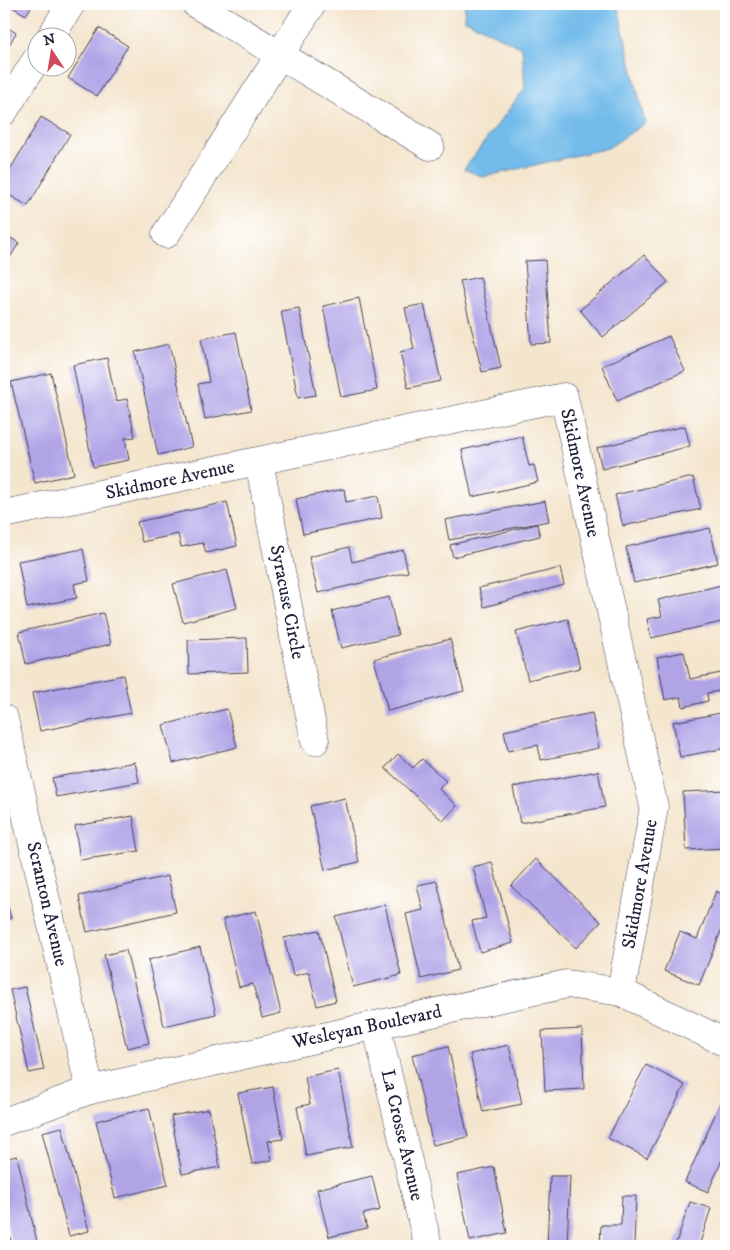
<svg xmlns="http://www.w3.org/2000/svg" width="730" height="1250" viewBox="0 0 730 1250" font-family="'IM FELL DW Pica',serif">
	<rect width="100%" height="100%" fill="#fff"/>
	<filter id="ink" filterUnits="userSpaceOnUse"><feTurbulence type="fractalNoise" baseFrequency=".02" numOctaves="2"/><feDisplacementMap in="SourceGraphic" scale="10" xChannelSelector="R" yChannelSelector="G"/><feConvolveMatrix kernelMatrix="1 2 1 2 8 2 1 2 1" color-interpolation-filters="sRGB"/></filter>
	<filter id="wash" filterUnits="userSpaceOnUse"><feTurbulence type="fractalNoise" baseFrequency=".0096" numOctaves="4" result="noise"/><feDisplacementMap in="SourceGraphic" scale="20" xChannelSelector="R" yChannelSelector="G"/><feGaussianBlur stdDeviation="1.12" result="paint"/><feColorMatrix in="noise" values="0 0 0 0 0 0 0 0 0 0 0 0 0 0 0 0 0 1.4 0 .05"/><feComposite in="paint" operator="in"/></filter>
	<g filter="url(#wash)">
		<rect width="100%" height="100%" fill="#f4e5cd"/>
		<polygon fill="#72bbea" stroke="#4a6e92" points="465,4 617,4 645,123 608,148 483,177 464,169 525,88 522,48 464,19"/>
		<g id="blocks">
			<g fill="#b0a4e7">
				<polygon points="7,4 33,4 26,15"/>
				<polygon points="4,25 16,33 4,53"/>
				<polygon points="99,28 128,46 97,96 68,78"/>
				<polygon points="41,117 70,134 28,206 4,192 4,180"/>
				<polygon points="4,234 19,243 4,267"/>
				<polygon points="644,255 668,282 603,337 580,310"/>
				<polygon points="545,260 551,343 531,344 525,261"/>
				<polygon points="480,277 501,368 482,372 460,281"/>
				<polygon points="359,298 377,390 341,397 323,306"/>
				<polygon points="424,304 441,381 408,388 400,352 414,349 405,308"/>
				<polygon points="299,308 316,395 298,398 281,311"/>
				<polygon points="236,332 251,410 205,419 198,384 209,382 201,339"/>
				<polygon points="669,336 685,371 617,401 602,366"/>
				<polygon points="169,344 192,447 158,455 135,352"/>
				<polygon points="107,358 116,401 127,399 135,437 125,438 129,460 93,467 73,365"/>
				<polygon points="51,373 74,474 35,483 11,382"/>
				<polygon points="685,426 690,446 602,469 597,448"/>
				<polygon points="522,436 529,466 534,465 538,482 472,497 462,450"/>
				<polygon points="693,477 701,509 623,526 615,495"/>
				<polygon points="344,489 346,502 378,496 382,518 303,534 296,499"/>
				<polygon points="545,501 549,521 449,540 445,520"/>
				<polygon points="227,502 237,546 206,553 203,543 181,547 178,534 142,542 137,522"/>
				<polygon points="537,524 540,536 453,557 450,545"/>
				<polygon points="710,528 718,563 634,583 626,547"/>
				<polygon points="349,547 352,562 403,550 408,572 318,593 309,557"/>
				<polygon points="83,549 89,581 74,584 77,598 27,608 18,561"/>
				<polygon points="560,568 564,585 484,607 479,588"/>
				<polygon points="227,570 237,608 183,622 173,584"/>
				<polygon points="726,584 726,621 651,638 647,619 662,616 658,600"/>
				<polygon points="389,597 398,635 341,648 332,611"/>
				<polygon points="103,613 111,644 26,664 19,632"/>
				<polygon points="568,619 580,668 528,680 516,632"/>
				<polygon points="247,638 248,672 189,674 188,640"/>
				<polygon points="450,639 464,691 388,711 374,659"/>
				<polygon points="684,652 690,679 726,672 726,690 707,693 708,701 683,707 681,697 665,700 657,657"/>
				<polygon points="123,675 131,713 40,731 32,693"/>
				<polygon points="227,709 237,747 173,763 163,725"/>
				<polygon points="726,712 726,748 680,757 673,722"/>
				<polygon points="592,713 599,748 541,760 538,745 508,751 504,731"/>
				<polygon points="398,754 413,768 422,759 446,781 439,789 457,806 443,821 385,768"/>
				<polygon points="135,762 139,782 56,797 52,778"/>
				<polygon points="598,771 605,807 520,823 513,787"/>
				<polygon points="726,790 726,848 686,850 683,792"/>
				<polygon points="345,798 359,862 325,870 310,806"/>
				<polygon points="133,816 139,851 80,860 75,826"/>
				<polygon points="536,859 601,922 576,948 511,886"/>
				<polygon points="492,862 513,943 480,952 472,921 486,918 473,867"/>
				<polygon points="168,876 176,912 87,932 79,896"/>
				<polygon points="437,881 458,970 421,979 406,914 423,910 417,885"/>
				<polygon points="716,891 726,896 726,919 699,985 664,971 680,932 697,939"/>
				<polygon points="4,893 11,918 4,920"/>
				<polygon points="385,905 401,975 353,987 336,917"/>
				<polygon points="256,911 281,1013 262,1018 253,984 239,987 223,919"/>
				<polygon points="319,930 336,1001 317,1006 309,972 293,976 284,938"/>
				<polygon points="200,947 216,1014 164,1026 148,960"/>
				<polygon points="126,950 149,1043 127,1048 104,955"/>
				<polygon points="25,987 44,1070 29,1073 10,990"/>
				<polygon points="582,1029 584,1089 545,1091 542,1031"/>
				<polygon points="509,1045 522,1104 483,1112 470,1054"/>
				<polygon points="448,1046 468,1137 433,1145 412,1055"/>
				<polygon points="646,1065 685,1085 647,1158 608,1138"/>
				<polygon points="338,1070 353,1147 306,1156 297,1107 310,1104 305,1077"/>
				<polygon points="273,1087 283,1139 268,1141 272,1160 252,1164 238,1093"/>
				<polygon points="722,1099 726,1101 726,1151 708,1192 685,1182"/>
				<polygon points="149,1108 168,1185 115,1198 96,1121"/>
				<polygon points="209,1109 220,1167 182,1174 171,1116"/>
				<polygon points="62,1127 89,1231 69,1236 42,1132"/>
				<polygon points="17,1156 38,1246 12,1246 4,1211 4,1159"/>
				<polygon points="494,1167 507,1233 470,1241 457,1175"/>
				<polygon points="372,1176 380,1210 363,1214 367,1228 329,1237 317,1189"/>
				<polygon points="550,1176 570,1176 567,1246 547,1246"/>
				<polygon points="622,1196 636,1196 634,1246 600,1246 601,1225 621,1225"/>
				<polygon points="690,1202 711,1208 699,1246 675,1246"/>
			</g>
		</g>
	</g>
	<g filter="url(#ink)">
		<use href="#blocks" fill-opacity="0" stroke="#423f51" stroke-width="1"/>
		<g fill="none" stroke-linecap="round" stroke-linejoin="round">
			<g stroke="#423f51" stroke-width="29">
				<g id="street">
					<polyline points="196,4 430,146"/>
					<polyline points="50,38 71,4"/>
					<polyline points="4,111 38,57"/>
					<polyline points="166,234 312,4"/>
					<polyline points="259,462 315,741"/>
					<polyline points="4,514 564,397 654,807 621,992"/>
					<polyline points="4,719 90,1090"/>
					<polyline points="376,1025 428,1246"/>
					<polyline points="4,1122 90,1090 376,1025 567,984 621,992 726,1043"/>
				</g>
			</g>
			<use href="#street" stroke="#fff" stroke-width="28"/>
		</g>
	</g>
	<g text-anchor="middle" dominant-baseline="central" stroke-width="4.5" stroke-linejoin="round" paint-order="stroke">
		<g font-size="19" fill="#22223b" stroke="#fff">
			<text transform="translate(580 473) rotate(78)">Skidmore Avenue</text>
			<text transform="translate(170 480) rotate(-12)">Skidmore Avenue</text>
			<text transform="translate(287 602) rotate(79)">Syracuse Circle</text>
			<text transform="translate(640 884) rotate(-80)">Skidmore Avenue</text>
			<text transform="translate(47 904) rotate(77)">Scranton Avenue</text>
			<text transform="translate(367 1027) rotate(-12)">Wesleyan Boulevard</text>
			<text transform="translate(402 1135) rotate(77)">La Crosse Avenue</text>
		</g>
	</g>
	<rect width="730" height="1250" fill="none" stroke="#fff" stroke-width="20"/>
	<g transform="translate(52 52) rotate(348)"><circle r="24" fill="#ffffff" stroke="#a7a7b1"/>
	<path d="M0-4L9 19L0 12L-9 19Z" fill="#d1495b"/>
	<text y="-8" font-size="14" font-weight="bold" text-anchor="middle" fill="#22223b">N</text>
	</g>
</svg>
